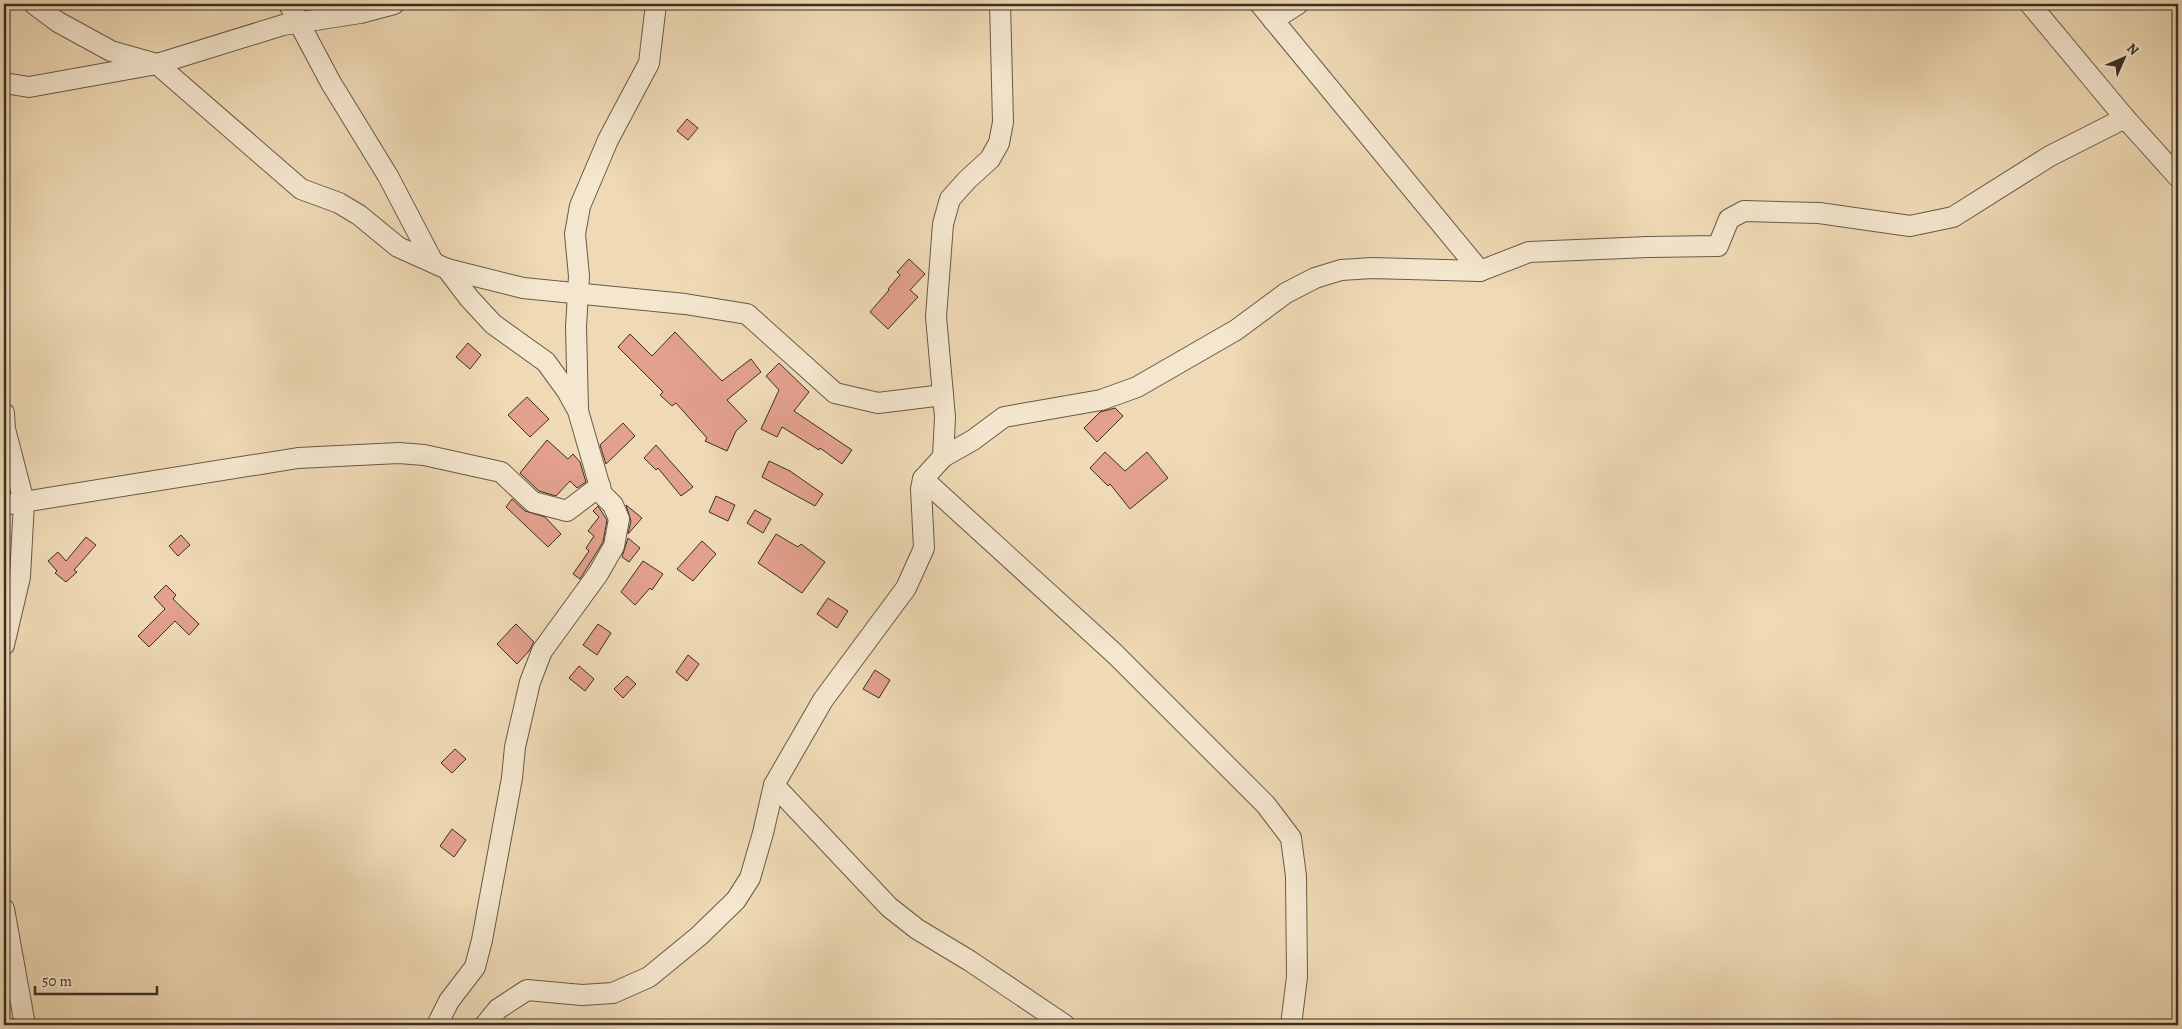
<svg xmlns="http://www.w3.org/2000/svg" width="2182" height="1029" viewBox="0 0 2182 1029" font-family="Alegreya,serif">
	<rect width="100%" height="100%" fill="#efdab5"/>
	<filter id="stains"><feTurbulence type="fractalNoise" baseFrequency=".004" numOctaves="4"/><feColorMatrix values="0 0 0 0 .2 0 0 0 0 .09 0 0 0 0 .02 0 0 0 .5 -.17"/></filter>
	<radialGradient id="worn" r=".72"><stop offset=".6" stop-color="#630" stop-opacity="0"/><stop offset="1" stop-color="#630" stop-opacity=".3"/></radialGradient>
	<g fill="#e2a08d" stroke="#383026">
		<polygon points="687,119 698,128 688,140 677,131"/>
		<polygon points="909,259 925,274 910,290 918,297 888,329 870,312 889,290 888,289 900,275 897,272"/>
		<polygon points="675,332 722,381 751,359 761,372 727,400 747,421 736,431 727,451 705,441 707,438 676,403 672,406 660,395 663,392 618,347 630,334 652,356"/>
		<polygon points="468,343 481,355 470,369 456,357"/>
		<polygon points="779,363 809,392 794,411 852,450 842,464 820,448 819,450 782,427 777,437 761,429 779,390 766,376"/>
		<polygon points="527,397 549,419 530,437 508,415"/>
		<polygon points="1115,408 1123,416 1097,442 1084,428 1100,412"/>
		<polygon points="623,423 635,436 606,464 600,445"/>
		<polygon points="547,440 568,459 573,454 580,462 586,482 577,488 570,481 556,496 539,491 520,473"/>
		<polygon points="656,445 693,487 681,496 658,468 656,470 644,458"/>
		<polygon points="1105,452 1125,471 1147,452 1168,478 1130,509 1110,484 1108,486 1090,468"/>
		<polygon points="769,461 790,471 823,494 815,506 762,477"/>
		<polygon points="716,496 735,505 728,521 709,512"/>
		<polygon points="512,499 525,511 545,517 561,534 548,547 506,507"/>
		<polygon points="626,505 642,518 628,534 631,521"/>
		<polygon points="598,506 607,520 603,542 580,579 573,574 589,551 586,548 594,536 588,531 599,517 593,511"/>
		<polygon points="755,510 771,519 763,533 747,523"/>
		<polygon points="776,534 798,547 801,544 825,562 802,593 758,563"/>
		<polygon points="181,535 190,545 178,556 169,546"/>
		<polygon points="86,537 96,545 74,570 77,572 66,582 55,573 57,571 48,561 58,552 66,561"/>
		<polygon points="628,538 640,548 629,562 622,557"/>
		<polygon points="702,541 716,554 693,581 677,569"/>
		<polygon points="643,561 663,574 652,590 650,588 635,605 621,592"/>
		<polygon points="166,585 176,595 173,599 199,624 189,635 175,621 149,647 138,636 165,609 154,597"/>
		<polygon points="828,598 848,611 837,628 817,614"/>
		<polygon points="516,624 534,642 529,651 517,664 497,644"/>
		<polygon points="598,624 611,633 597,655 583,645"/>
		<polygon points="688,655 699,664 687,681 676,672"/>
		<polygon points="579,666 594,679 585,691 569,678"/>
		<polygon points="875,670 890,680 879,698 863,689"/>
		<polygon points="627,676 636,684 623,698 614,689"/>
		<polygon points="455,749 466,759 452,773 441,763"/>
		<polygon points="452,829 466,840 454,857 440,846"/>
	</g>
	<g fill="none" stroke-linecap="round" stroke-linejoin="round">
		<g stroke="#665a4a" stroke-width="22">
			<g id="street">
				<polyline points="34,4 58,22 111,51 157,64 301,189 339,203 359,215 398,247 447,269 469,298 493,324 546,362 567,391 578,411 602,494 613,505 619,519 614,546 598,574 542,651 530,682 515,747 512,778 482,940 475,967 449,1001 437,1025"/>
				<polyline points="289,4 331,83 388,176 433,262"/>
				<polyline points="1260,4 1480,271"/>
				<polyline points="2030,4 2125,118 2178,177"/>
				<polyline points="1273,20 1298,4"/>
				<polyline points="4,83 29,87 157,64 283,25 360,13 394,4"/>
				<polyline points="447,269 523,288 685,304 747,314 835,393 878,403 943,395"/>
				<polyline points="578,409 576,327 579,276 575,234 580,206 608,140 649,63 656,4"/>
				<polyline points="4,413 5,429 24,502 20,577 4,645"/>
				<polyline points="943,457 945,417 936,317 943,224 950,199 967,180 990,159 999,143 1003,122 1000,4"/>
				<polyline points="923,479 1115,654 1266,805 1291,838 1296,876 1297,977 1291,1025"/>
				<polyline points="4,505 298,458 399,453 424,455 501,472 533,502 567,511 600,486"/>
				<polyline points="774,785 889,907 917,929 970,961 1065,1025"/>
				<polyline points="4,909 25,1025"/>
				<polyline points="485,1025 498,1009 527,990 582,995 613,993 649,977 699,936 736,900 750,878 763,833 774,785 823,700 906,588 924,548 921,489 923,479 943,457 973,440 1004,417 1101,400 1137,387 1236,330 1286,293 1315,278 1341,270 1372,268 1480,271 1529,252 1648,247 1718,246 1729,219 1744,211 1819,213 1910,226 1953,217 2050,156 2125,118"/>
			</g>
		</g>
		<use href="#street" stroke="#f5e7cf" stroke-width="20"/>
	</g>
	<rect width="2182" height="1029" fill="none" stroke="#efdab5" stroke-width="20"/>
	<rect x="5" y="5" width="2172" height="1019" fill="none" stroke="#383026" stroke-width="2.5"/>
	<rect x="10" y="10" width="2162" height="1009" fill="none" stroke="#383026"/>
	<g transform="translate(2124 58) rotate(45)" stroke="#f5e7cf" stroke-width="4" paint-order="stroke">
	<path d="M0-4L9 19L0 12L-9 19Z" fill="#383026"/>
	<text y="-8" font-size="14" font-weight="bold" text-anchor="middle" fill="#383026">N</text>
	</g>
	<path d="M35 986v8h122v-8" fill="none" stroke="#383026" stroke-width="2.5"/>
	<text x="42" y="986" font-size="15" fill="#383026" stroke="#f5e7cf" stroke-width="4" paint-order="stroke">50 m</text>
	<rect width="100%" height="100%" filter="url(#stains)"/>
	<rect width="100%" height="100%" fill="url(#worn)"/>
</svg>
